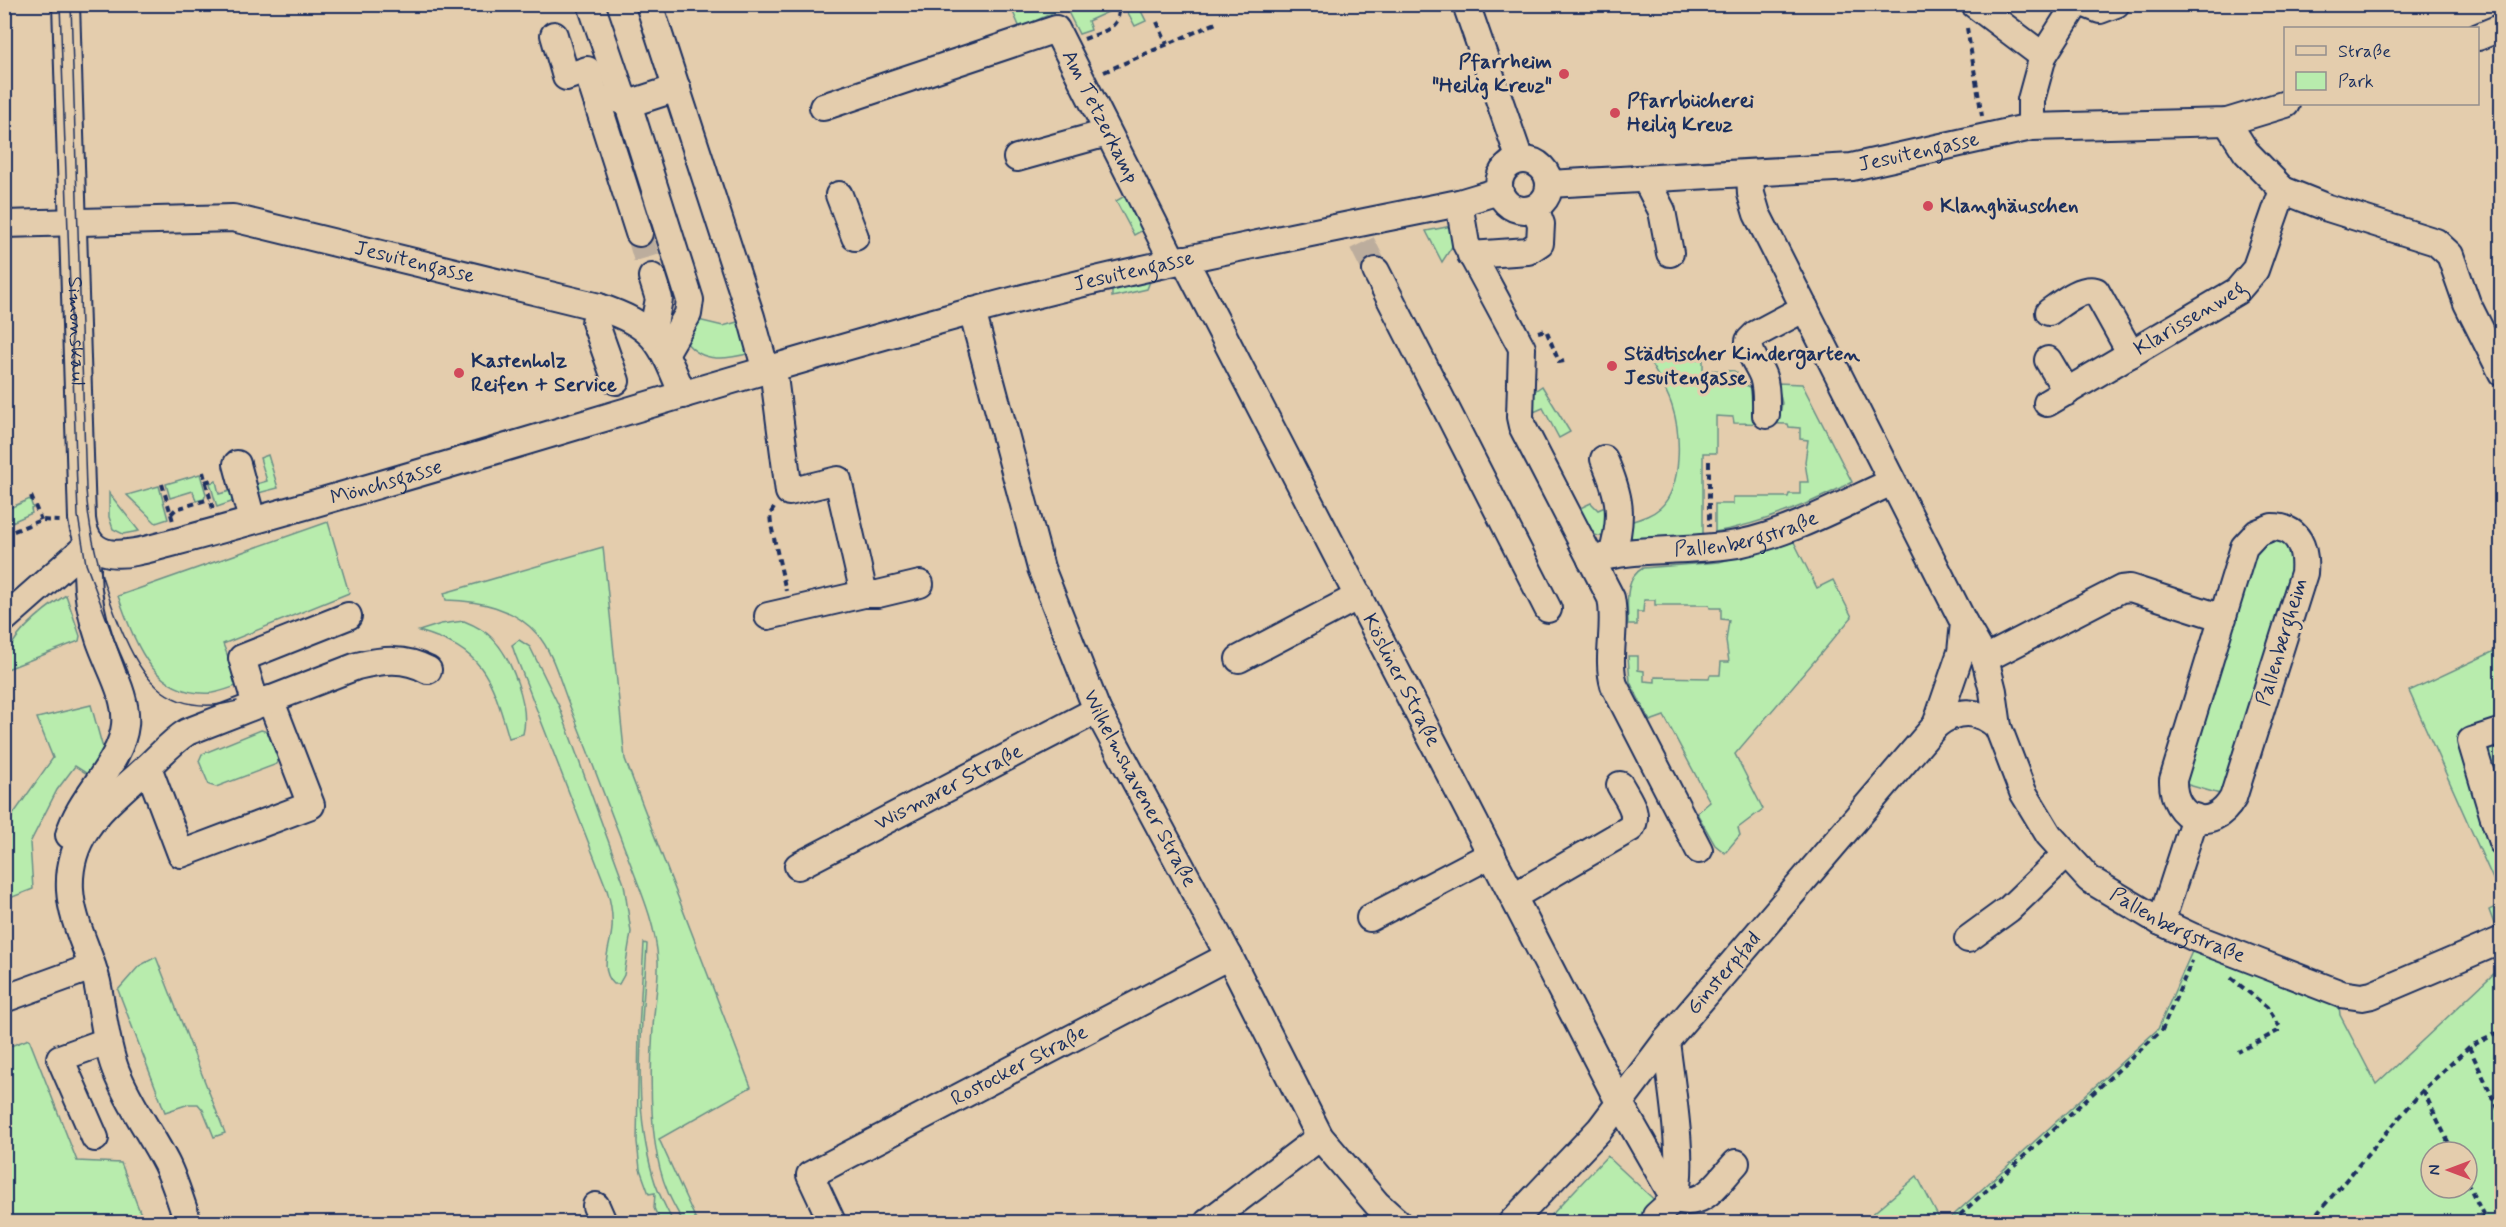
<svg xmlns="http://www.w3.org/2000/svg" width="2506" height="1227" viewBox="0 0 2506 1227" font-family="Mynerve,sans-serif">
	<rect width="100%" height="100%" fill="#e4cdad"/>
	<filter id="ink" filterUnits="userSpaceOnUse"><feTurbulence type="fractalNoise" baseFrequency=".0167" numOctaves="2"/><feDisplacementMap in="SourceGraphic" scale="12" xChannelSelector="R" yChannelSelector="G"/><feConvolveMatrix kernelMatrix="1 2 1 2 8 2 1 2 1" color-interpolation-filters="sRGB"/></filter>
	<g filter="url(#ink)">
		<g fill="#b8ecad" stroke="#6a8e86" stroke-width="1.5" fill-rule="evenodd">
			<polygon points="1010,5 1070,5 1020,28"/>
			<polygon points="1086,5 1108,5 1110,11 1088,21 1091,30 1079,34 1068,12"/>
			<polygon points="1124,5 1138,5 1146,21 1135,26"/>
			<polygon points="1128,194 1145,229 1134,235 1116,201"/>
			<polygon points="1452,226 1455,242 1442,262 1426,231"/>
			<polygon points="1151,279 1147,289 1112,297 1112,289"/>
			<path d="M694 319 723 326 741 321 751 353C728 359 703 364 686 342Z"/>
			<path d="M1652 359H1703V370L1734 371 1737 373 1738 381 1752 388 1756 420H1779L1782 403 1777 383 1802 384 1852 482C1808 505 1764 523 1715 532V504H1733V497H1788L1789 494H1800V482H1808L1805 462 1808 440 1800 439V428L1789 427 1788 424 1734 423 1733 417 1716 416V453H1703V534C1685 536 1603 543 1592 533 1585 528 1582 516 1578 509L1591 503 1598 510 1614 503 1627 523C1639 519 1651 516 1660 508 1683 487 1681 433 1672 406 1667 390 1658 376 1649 361Z"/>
			<polygon points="1542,386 1570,432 1559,438 1543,408 1529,414 1529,395"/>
			<polygon points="268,455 278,488 258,493 259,497 255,498 253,485 267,481 260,458"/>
			<polygon points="200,474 206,494 204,499 196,501 193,491 170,498 166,484"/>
			<polygon points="216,481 219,494 234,490 237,500 217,507 210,483"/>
			<polygon points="159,486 168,519 156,523 127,495"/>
			<polygon points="109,493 139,531 123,534 113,529 109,517"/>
			<polygon points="30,499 33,508 31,509 32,513 5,525 5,510"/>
			<path d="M328 522 349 593 223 644 239 685C230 688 221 692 212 693 152 698 135 641 118 596Z"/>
			<polygon points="2277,537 2297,552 2227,796 2178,782 2253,546"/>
			<path d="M1794 542 1817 588 1833 580 1852 617 1735 754 1763 809 1738 828 1740 835 1725 853 1715 845 1698 815V812L1710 802 1664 716 1650 721 1630 682 1628 656H1638V670L1644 671V681L1655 682V677L1709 678 1710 675H1720L1721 662H1729L1726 641 1729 620 1721 619V608H1710L1709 605H1655V600H1644L1643 612H1637V625H1628C1628 606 1623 579 1643 568L1719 562Z"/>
			<path d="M603 547 625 759 751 1087 659 1139 697 1222H683C678 1212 671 1201 667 1190 649 1147 650 1075 653 1028 654 1006 659 983 658 961 656 923 639 887 626 852 607 803 589 753 569 704 560 682 553 652 537 634 513 607 480 601 446 600L444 593Z"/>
			<path d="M66 595 80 636 79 641 7 669 5 667C4 640 44 609 66 595Z"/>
			<path d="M464 621C474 625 484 630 492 638 512 658 530 707 523 734L509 738C491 677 484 650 419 631L441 624Z"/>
			<path d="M519 640 530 647 559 706 624 884 631 932 624 975 619 984H614C598 969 611 947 612 928 613 915 611 903 607 890L515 654 512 645Z"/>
			<polygon points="2501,648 2501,897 2409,691"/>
			<polygon points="91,705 102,745 106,751 89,775 75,766 57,790 30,843 33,889 5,900 5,826 53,758 37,718"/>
			<path d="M261 730 268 732C272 741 280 755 277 764L216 787 209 785 199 761 202 754Z"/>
			<polygon points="2501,904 2501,943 2489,910"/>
			<path d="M644 943 647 944C643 1021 631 1100 653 1176 657 1192 666 1207 673 1222H660L654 1208 655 1193 649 1194 640 1169 637 1142 639 1030Z"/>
			<path d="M2194 947 2339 1005 2340 1015 2376 1084 2501 967V1222H1946L2158 1029ZM2431 1152H2467V1188H2431Z"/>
			<polygon points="156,957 225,1133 214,1137 203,1110 198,1104 189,1104 165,1112 118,990 139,966"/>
			<polygon points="29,1039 77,1161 121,1163 142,1217 126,1222 5,1222 5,1048"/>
			<polygon points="1607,1156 1663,1208 1672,1222 1545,1222"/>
			<polygon points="1917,1176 1941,1222 1863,1222"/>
		</g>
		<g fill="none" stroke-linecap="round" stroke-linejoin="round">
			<g stroke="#bcad9d" stroke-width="26" stroke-dasharray="26 13" stroke-linecap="butt">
				<polyline points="639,233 652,277"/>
				<polyline points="1362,243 1376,271"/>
			</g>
			<g stroke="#1b2f5e" stroke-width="30">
				<g id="minor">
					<path id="s1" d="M66 4 82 519C88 569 133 553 168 544 437 472 702 385 970 312 1131 268 1295 236 1459 203L1499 191"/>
					<polyline points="591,4 621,92 628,104 690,300 688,314 666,352"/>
					<polyline points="649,4 751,317 766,371"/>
					<polyline points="1466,4 1520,160"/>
					<polyline points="1974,4 2043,56"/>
					<polyline points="2085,4 2100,10 2116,4"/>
					<polyline points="554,35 566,77 587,70 639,233"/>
					<polyline points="2478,37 2502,27"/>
					<polyline points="615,98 628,104 677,88"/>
					<path id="s2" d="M823 107 1056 29 1173 261"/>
					<polyline points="2227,122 2246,152 2283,190 2328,208 2436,242 2450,255 2467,303 2502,373"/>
					<polyline points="2031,127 2031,100 2043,56 2076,4"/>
					<polyline points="1017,158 1107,133"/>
					<circle cx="1524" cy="185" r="25"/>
					<path id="s3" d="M1750 173 1751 194 1757 214 1964 623 1985 659 1993 691 1998 727 2023 792 2049 835 2089 879 2161 922 2193 937 2341 994 2362 997 2372 995 2502 940"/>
					<polyline points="1646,180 1662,211 1670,253"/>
					<path id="s4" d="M1549 184 1852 167 2031 127 2227 122 2286 104"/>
					<polyline points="839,195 855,237"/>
					<path d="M1459 203 1466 244 1522 348 1520 417 1522 426 1611 598C1617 627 1606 657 1614 685L1699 850"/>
					<path id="s5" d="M4 224 233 218 599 307C656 326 661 342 683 395"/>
					<polyline points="1471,255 1528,251 1540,243 1541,224 1535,208"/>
					<path id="s6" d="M1184 259 1619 1102 1674 1198C1704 1210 1718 1182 1736 1163"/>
					<polyline points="1376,271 1548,609"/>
					<polyline points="599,307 595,322 616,381"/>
					<path id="s7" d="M972 311 1041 568 1097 710 1229 956 1320 1137 1377 1204 1397 1222"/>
					<path d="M2049 312C2062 303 2080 287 2096 291L2131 354"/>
					<polyline points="652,334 659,299 652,277"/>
					<polyline points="2048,360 2067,392"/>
					<path id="s8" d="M2047 403 2237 291 2255 270 2283 190"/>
					<path d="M1766 415C1766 402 1767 389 1763 377 1759 365 1748 354 1749 341L1756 334 1805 308"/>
					<path d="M1604 459C1620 496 1624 516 1612 555"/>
					<polyline points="237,464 252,520"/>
					<path d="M2272 527C2299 527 2306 549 2304 573L2233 798C2212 835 2172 820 2173 780L2244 547 2257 533Z"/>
					<path id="s9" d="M1591 560C1638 546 1693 553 1742 543 1793 532 1845 503 1892 482"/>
					<polyline points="864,594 878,594 920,584"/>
					<polyline points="768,616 864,594 838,480 789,492 773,369"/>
					<polyline points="4,619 89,544"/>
					<polyline points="1239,659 1359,596"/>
					<polyline points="1985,659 2121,589 2130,588 2223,618"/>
					<polyline points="256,705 242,658 348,616"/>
					<polyline points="1936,725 1961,652 1964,623"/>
					<polyline points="148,767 181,854 311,805 270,699"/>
					<polyline points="2502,816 2494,818 2502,842"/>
					<polyline points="2494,818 2471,741 2502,731"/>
					<path d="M69 835C80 796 121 764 125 725 128 696 108 666 99 638 88 607 84 577 89 544"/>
					<path id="s10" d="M798 866 1097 710"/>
					<path d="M1514 896 1631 828C1640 813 1627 798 1620 785"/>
					<polyline points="1370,918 1492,854"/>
					<polyline points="2161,922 2195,817"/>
					<polyline points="1968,939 2009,909 2065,855"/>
					<polyline points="4,999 92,967"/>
					<polyline points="95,1138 60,1058 107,1041"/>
					<polyline points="596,1206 603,1222"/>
					<path d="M1656 1216C1662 1210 1672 1203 1675 1195 1685 1163 1670 1078 1666 1041"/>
					<path d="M188 1222C181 1203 175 1181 166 1163 150 1132 129 1104 116 1071 105 1042 103 1011 97 982 89 950 72 923 70 890 67 833 105 806 143 771 158 758 170 743 187 732L357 666C383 660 404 657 428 670"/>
					<path id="s11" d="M832 1222 810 1175 1229 956"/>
					<polyline points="1208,1222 1320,1137"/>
					<path id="s12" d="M1512 1222 1600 1129 1666 1041 1936 725C1956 709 1979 709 1998 727"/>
				</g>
			</g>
			<g stroke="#1b2f5e" stroke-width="4" stroke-dasharray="6 4.5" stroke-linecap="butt">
				<polyline points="1157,22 1167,44"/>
				<polyline points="1967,28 1982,116"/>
				<path d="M1084 39C1103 32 1123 28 1118 4"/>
				<polyline points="1104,72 1216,23"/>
				<polyline points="1538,332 1546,330 1559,362 1565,361"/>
				<polyline points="1709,461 1709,527"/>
				<polyline points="203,472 213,509"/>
				<polyline points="205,482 215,479"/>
				<polyline points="162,484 173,521"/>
				<polyline points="31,496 41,520"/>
				<polyline points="774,508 770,514 771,525 786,591"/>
				<polyline points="171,514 176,509 210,499"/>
				<polyline points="4,535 41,520 61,521"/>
				<polyline points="2231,978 2267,1007 2280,1027 2278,1031 2238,1052"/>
				<polyline points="2469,1047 2502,1117"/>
				<polyline points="2423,1090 2453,1152"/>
				<polyline points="2467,1182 2487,1222"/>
				<polyline points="1900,1222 1901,1222"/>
				<polyline points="1952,1222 2162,1030 2192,961"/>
				<polyline points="2310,1222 2423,1090 2469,1047 2502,1031"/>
			</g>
			<use href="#minor" stroke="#e4cdad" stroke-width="26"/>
			<g stroke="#1b2f5e" stroke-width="1.5">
				<polyline points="60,4 78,516 86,564 127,674"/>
				<path d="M71 4 86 489C89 534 99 572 115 614 138 673 163 720 237 701"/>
			</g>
		</g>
	</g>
	<g fill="#d1495b" stroke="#e4cdad" stroke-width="2">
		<circle cx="1564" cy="74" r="6"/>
		<circle cx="1615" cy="113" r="6"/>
		<circle cx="1928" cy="206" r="6"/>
		<circle cx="1612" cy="366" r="6"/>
		<circle cx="459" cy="373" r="6"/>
	</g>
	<g text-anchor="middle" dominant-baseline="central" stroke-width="6" stroke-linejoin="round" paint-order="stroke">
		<g font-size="21" font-weight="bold" fill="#1b2f5e" stroke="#e4cdad" text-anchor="start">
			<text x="1552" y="62" text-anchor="end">Pfarrheim<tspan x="1552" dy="24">"Heilig Kreuz"</tspan></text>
			<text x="1627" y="101">Pfarrbücherei<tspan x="1627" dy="24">Heilig Kreuz</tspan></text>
			<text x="1940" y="206">Klanghäuschen</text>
			<text x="1624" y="354">Städtischer Kindergarten<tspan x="1624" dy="24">Jesuitengasse</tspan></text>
			<text x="471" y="361">Kastenholz<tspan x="471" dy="24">Reifen + Service</tspan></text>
		</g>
		<g font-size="21" fill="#1b2f5e" stroke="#e4cdad">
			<text stroke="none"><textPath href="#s2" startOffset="344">Am Tetzerkamp</textPath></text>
			<text stroke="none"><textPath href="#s4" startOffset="372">Jesuitengasse</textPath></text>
			<text stroke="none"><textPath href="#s5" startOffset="416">Jesuitengasse</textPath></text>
			<text stroke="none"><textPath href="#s1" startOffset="1626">Jesuitengasse</textPath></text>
			<text stroke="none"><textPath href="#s8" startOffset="166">Klarissenweg</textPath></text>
			<text stroke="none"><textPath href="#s1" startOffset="327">Simonskaul</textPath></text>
			<text stroke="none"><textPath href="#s1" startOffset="849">Mönchsgasse</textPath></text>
			<text stroke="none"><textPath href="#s9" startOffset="158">Pallenbergstraße</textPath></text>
			<text transform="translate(2282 642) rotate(-73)">Pallenbergheim</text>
			<text stroke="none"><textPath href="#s6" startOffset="474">Kösliner Straße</textPath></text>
			<text stroke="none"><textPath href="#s10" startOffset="170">Wismarer Straße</textPath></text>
			<text stroke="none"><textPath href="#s7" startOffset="508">Wilhelmshavener Straße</textPath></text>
			<text stroke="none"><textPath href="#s3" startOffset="891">Pallenbergstraße</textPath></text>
			<text stroke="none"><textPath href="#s12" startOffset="327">Ginsterpfad</textPath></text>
			<text stroke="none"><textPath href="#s11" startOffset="288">Rostocker Straße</textPath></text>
		</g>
	</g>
	<rect width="2506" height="1227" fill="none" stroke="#e4cdad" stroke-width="24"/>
	<rect x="12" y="12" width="2482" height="1203" fill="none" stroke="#1b2f5e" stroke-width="2" filter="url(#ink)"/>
	<rect x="2284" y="27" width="195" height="78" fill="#e4cdad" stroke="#948e8d" stroke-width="1.5"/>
	<rect x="2296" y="46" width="30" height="9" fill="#e4cdad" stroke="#948e8d" stroke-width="1.5"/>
	<text x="2338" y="57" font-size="18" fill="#1b2f5e">Straße</text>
	<rect x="2296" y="72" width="30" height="18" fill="#b8ecad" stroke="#948e8d" stroke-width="1.5"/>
	<text x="2338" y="87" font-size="18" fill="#1b2f5e">Park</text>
	<g transform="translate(2449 1170) rotate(270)"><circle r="28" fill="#e4cdad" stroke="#948e8d" stroke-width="1.5"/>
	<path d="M0-4.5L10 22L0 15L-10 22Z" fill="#d1495b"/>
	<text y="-9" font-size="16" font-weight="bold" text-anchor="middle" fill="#1b2f5e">N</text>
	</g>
</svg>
